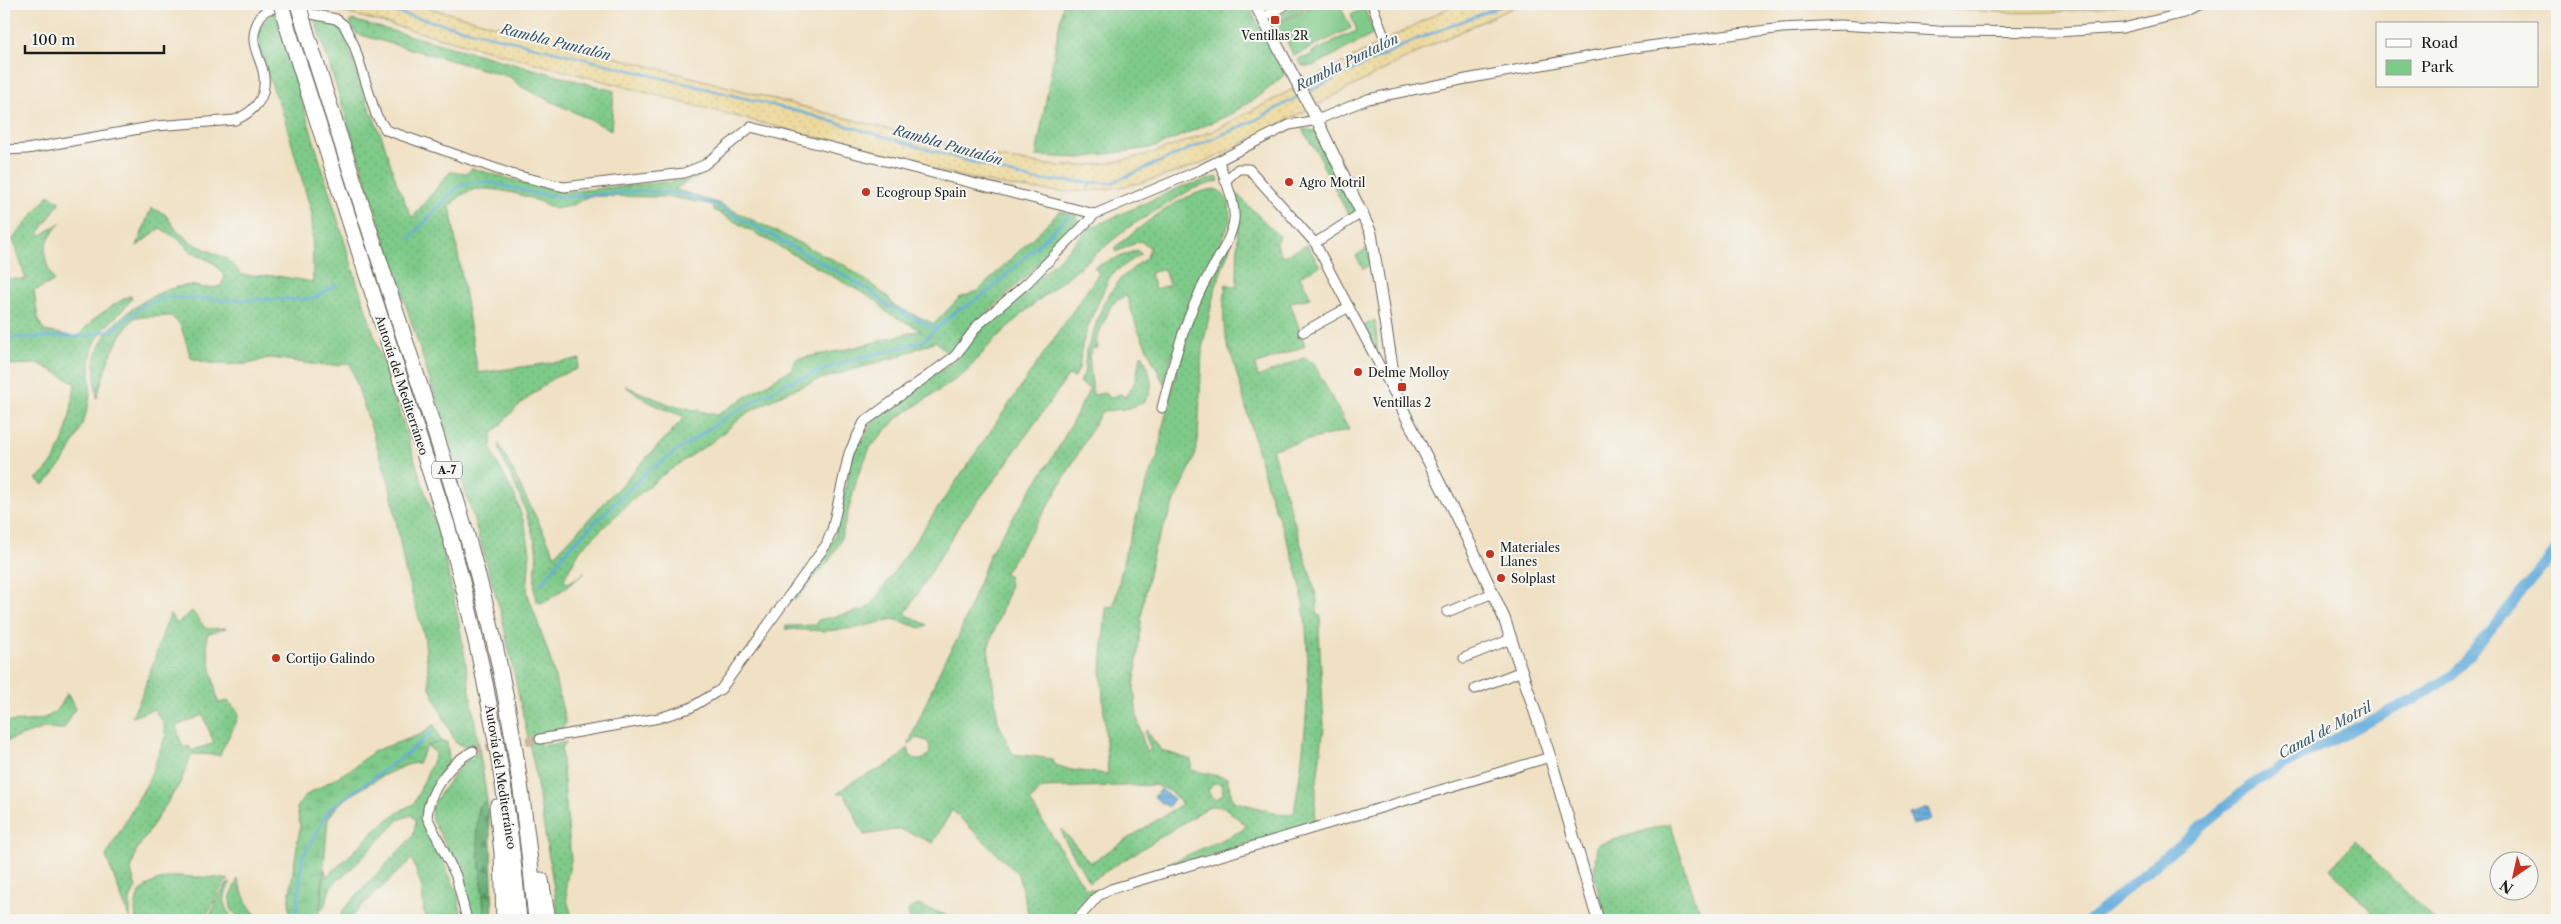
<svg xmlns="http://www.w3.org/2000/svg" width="2561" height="924" viewBox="0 0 2561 924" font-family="'Libre Caslon Text',serif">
	<defs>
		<pattern id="grass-dots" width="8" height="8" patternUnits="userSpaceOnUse" patternTransform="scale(1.25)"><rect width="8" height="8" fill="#7eca88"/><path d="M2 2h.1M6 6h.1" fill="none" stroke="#6cad75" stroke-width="1.8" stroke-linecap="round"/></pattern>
		<pattern id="forest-firs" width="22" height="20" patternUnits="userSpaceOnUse" patternTransform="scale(1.25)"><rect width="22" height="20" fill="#66ae74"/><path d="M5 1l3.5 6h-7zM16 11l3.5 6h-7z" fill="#538d5e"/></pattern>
		<pattern id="wetland-marsh" width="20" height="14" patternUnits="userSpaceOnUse" patternTransform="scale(1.25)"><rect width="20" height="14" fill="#7eca88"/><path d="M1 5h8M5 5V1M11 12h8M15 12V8" fill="none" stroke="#6cad75"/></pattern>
		<pattern id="sand-dots" width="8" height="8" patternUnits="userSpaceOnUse" patternTransform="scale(1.25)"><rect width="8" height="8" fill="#eeda9e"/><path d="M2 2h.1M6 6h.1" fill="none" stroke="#ccba88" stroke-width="1.8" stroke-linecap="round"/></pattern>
		<pattern id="water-rules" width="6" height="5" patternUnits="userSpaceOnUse" patternTransform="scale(1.25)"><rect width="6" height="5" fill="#65addc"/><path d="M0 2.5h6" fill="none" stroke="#528cb2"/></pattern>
	</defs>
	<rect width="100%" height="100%" fill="#f6f6f2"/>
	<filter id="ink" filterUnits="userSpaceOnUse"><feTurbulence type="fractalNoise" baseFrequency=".02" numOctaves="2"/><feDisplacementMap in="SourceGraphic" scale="10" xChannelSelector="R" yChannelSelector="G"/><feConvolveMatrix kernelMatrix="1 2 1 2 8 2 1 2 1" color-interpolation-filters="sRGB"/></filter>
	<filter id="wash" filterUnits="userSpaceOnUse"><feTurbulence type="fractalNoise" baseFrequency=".0096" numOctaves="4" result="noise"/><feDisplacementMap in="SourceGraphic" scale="20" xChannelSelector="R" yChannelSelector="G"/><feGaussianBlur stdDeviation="1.12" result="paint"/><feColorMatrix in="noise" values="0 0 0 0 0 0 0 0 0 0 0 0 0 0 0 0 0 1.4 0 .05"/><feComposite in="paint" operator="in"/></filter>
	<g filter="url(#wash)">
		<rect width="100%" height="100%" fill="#f0e1c4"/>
		<g fill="url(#grass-dots)" stroke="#4d7352" fill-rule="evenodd">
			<polygon points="1063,4 1247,4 1285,74 1261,95 1229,115 1155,147 1081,158 1036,156"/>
			<path d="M274 10 355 276 442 544 462 639 487 800 478 807 477 832 485 920H472L467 893 459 869 432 820 431 810 439 795 463 763 474 757 473 746H462L455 742 430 688 424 635 405 570 390 486 350 363C323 370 297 360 270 358 264 358 258 362 252 363 232 366 210 365 191 358L181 326 171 316 135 317C113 341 105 368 97 398 96 385 93 369 96 356 102 324 152 290 183 286 197 283 203 292 221 286L225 277 215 264 189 250 178 239 160 228 137 246 151 208 165 214 177 231 192 243 227 259 242 275 277 276 313 282 312 214 282 110 260 57 257 41 261 26Z"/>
			<path d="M314 17 338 26 344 32 362 91 382 137 397 184 412 218 450 172 467 173 472 168 527 184 564 192 679 181 704 173 674 189 720 204 846 266 888 297 893 305 934 324 959 298 978 291 1060 211 1077 216 1079 222 1072 233 968 331 954 351 948 355 936 341 896 357 818 380 787 392 747 413 713 441 664 474 633 499 580 550 564 579 568 583 585 573 546 602 540 603 536 600C531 580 540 561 535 542 530 523 524 505 516 487 510 472 500 460 499 444L555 555 685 417 652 404 625 386 668 404 717 415 793 368 796 359 844 350 921 330 886 312 877 301 714 210 713 205 671 197 589 196 571 206 554 209C535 197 502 188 479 189 469 189 456 198 450 206L478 373 580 359 577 369 553 378 517 407 492 434 491 447 495 459 514 494 525 526 530 552 527 592 550 658 566 723 560 731 537 736 540 746 567 742 561 748 571 860 566 883 567 900 573 920H559L534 766 501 613 470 506Z"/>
			<polygon points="352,20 614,91 611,130 522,87 510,77 357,34 350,22"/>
			<polygon points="1302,129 1315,131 1356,211 1348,214 1322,164 1323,162"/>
			<polygon points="1217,177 1219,181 1192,189 1129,227 1023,313 994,340 965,373 896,419 870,448 858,475 840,542 829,561 796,599 790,599 827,552 835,535 853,454 878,415 954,361 975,335 999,311 1027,290 1090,228 1181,187"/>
			<path d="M1215 189 1221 192 1229 202 1230 221 1218 249 1199 284 1181 325 1164 384 1138 330 1126 295 1112 304 1096 340 1098 348H1093L1089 355 1093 395 1105 393 1109 398 1120 394 1125 397C1141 378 1134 374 1142 354 1164 400 1145 409 1102 411L1050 503 1004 574 1009 577 1010 587 988 648 998 722 1013 754 1053 759V764L1071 770 1108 774 1101 669 1106 607 1114 606 1125 554 1150 473 1158 456 1164 422 1189 321 1231 239 1229 250 1215 289 1202 349 1198 441 1194 459 1154 549 1143 604 1134 688 1137 717 1146 752 1151 750 1145 734 1146 730 1161 750 1191 760V770L1227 778 1233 801 1284 815 1294 813C1306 739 1313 676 1303 601 1298 561 1279 524 1267 485 1255 444 1245 402 1233 360 1222 337 1222 309 1226 284L1237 287 1238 216 1233 193 1235 192 1279 236 1276 243 1282 257 1307 245 1320 266 1300 276 1311 298 1290 302 1305 346 1255 365 1258 377 1303 358 1313 362 1349 430 1272 449 1312 580 1317 600V615L1321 616 1319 633 1324 727 1316 788 1315 824 1139 877 1241 831 1246 825 1224 807 1210 806 1089 882 1063 837 1062 829 1090 863 1182 804 1170 791 1155 785 1042 788 1030 801 1085 888 1100 891 1086 900 1071 920H1024L1028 913 1018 874 952 810 933 843 900 829 864 835 844 793 837 794C860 770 885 776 908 748L910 755 916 760C928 761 934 750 927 741L917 738 909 744 911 738 944 661 958 638 991 551 1056 452 1090 389 1079 382 1084 375 1086 352 1104 302 1121 278 1147 257 1150 247 1140 241 1116 252 1114 248C1139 228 1181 192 1215 189ZM1164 269 1169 285 1155 289 1150 273ZM1214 783 1221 784 1223 794 1217 799 1212 798 1208 791Z"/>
			<path d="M49 195 60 202 38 234 42 235 61 222C41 245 41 254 54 281L34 291 38 319 44 331 78 337C92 318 108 308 129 296L132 297C123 315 102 324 94 345 87 363 92 383 89 402 83 429 64 468 43 485L36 479C64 461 71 414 75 383L40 364 4 365V278L26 280 13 239Z"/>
			<polygon points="1367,248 1371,264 1363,269 1356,256"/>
			<polygon points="1137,250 1141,254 1113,273 1108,280 1089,324 1082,346 1079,369 1074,378 1069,375 996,478 962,521 905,614 927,625 921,628 893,619 856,628 824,631 785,629 786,626 817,625 818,620 864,610 872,604 1099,273 1094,267"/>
			<path d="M192 611 206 629 226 628 207 634V647L218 703 228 701 239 713C236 728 225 740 220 755L192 754 180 783 136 851 131 871 136 887 130 899V920L106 856 149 780 166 735 163 722 154 709 132 717C148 684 157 648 170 614L177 624ZM203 715 214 743 191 751 189 746 183 748 176 726Z"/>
			<path d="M67 693 75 709 64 729 44 728 4 742V722C32 720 55 725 67 693Z"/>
			<path d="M441 742H447L449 760 425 804 424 821 457 892 462 920H428L424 912 422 888 412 859 347 920H339L343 910 413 836 416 821 412 815 400 819 348 872 331 886 325 905 320 911 325 869 327 876C356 853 380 818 414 804L436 753 427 746Z"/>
			<polygon points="1670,823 1702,920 1607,920 1594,875 1597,845"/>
			<polygon points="2355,841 2434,920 2380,920 2330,869"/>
			<path d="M179 876C196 878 212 876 229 880 215 888 215 915 198 920 189 923 176 920 166 920L165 917 155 920H136C131 888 150 880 179 876Z"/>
			<path d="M238 879C243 896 248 909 262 920 229 920 223 907 238 879Z"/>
			<path d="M231 882C222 897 222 909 235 920H206L209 918 225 886Z"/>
			<polygon points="918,905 946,915 944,920 910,920 908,910"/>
		</g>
		<polygon fill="url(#forest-firs)" stroke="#416548" points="487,800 491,844 493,920 485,920 477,832 478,807"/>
		<path fill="url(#wetland-marsh)" stroke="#4d7352" d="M434 724 441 742 427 746 418 763C402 762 350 794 337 806 334 810 331 815 328 819L319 920H290L289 898 300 827 297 808 305 796 353 768 374 751 422 734Z"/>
		<g fill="url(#sand-dots)" stroke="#857b5d">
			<path d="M312 4H414L975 152C998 157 1022 162 1047 165 1107 171 1166 151 1221 127L1455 4H1530L1516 6 1436 43 1218 156C1176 174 1132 188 1087 191 1010 197 909 161 834 142 660 97 486 49 312 4Z"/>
			<path d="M1900 4H2124C2043 18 1980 12 1900 4Z"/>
		</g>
		<g fill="#7eca88" stroke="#4d7352">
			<polygon points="1299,4 1313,4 1277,23 1274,17"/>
			<polygon points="1318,4 1339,4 1351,28 1294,56 1278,24"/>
			<polygon points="1365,9 1374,34 1313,66 1302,66 1298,60 1304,56 1305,58 1313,54 1312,52 1333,43 1333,41 1357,31 1351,14"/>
			<polygon points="1375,320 1378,352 1364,326"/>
		</g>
		<g fill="url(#water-rules)" stroke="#40647c">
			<polygon points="1160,789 1174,799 1168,807 1154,797"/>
			<polygon points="1928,808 1932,819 1913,825 1909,814"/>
		</g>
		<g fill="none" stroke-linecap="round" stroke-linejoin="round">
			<g stroke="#65addc" stroke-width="2.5">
				<polyline points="362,4 800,112 1033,180 1111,183 1256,120 1301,95"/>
				<polyline points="1305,93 1415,40 1506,4"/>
				<polyline points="1087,189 1092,182"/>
				<polyline points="410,239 450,194 461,185 472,182 493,183 537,194 565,197 640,191 675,193 712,203 833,269 873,293 890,307 937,329"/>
				<polyline points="4,338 88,336 114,329 147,303 167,297 221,300 312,299 336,285"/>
				<polyline points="541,585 569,548 648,471 725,418 786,383 851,360 922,342 954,313 987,293 1068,216"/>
				<polyline points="296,920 302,858 330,809 405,755 433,731"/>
			</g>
			<polyline stroke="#65addc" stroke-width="10" points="2089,920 2252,784 2307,753 2427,692 2454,674 2557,549"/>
		</g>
	</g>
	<g filter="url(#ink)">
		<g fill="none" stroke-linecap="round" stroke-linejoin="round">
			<polyline stroke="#c6baa2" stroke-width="9" stroke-dasharray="9 4.5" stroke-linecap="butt" points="473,751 540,739"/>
			<g stroke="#666157" stroke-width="11">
				<g id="street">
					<polyline points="1372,4 1383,34"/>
					<polyline points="297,11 336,19 344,25 354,45 376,115 386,130 511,174 564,187 684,173 704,165 751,127 1095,214"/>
					<polyline points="1269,14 1287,4"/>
					<path d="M4 150 27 149 156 126 235 120C249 114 263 103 264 86 267 60 244 48 259 19 265 7 272 8 284 9"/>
					<polyline points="1225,181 1238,169 1249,169 1315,243 1394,393"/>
					<polyline points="1315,243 1363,212"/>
					<polyline points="1303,332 1349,307"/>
					<path d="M1162 408C1172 369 1181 332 1198 296 1207 273 1231 244 1234 220 1236 201 1224 179 1219 161"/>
					<polyline points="1447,612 1493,593"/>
					<polyline points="1464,658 1511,639"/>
					<polyline points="1475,689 1522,671"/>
					<polyline points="540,739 659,718 690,708 715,693 721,689 826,545 832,530 849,453 864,422 955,356 978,325 1027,283 1095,214 1200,170 1289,125 1317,120 1368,99 1461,80 1634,48 1782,28 1840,25 1938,31 2057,32 2123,28 2184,13 2202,4"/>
					<path d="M467 920 456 876 427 817C428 791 451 762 473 751"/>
					<polyline points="1077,920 1098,896 1111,889 1550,757"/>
				</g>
			</g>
			<g stroke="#666157" stroke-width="13">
				<polyline id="secondary" points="1255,4 1317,120 1371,233 1397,398 1471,546 1504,618 1550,757 1598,920"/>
			</g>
			<g stroke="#666157" stroke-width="17">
				<g id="highway">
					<path d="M287 26 447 525C483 655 508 786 519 920"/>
					<path d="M306 31C339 134 371 237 405 340 440 447 476 553 499 664 517 749 528 834 536 920"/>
					<polyline points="497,807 502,853 504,920"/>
					<polyline points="541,880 548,920"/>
				</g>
			</g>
			<use href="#street" stroke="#fff" stroke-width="9"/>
			<use href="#secondary" stroke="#fff" stroke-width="11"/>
			<use href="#highway" stroke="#fff" stroke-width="15"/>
			<g stroke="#666157" stroke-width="17" stroke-linecap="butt">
				<g id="highway-bridge">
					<polyline points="281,4 287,26"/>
					<polyline points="298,4 306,31"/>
				</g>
			</g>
			<use href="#highway-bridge" stroke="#fff" stroke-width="15"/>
		</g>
	</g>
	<g fill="#c8321e" stroke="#f6f6f2" stroke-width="2">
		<rect x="1270" y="15" width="10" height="10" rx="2.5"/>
		<circle cx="1289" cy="182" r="5"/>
		<circle cx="866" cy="192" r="5"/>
		<circle cx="1358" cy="372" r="5"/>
		<rect x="1397" y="382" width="10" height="10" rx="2.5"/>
		<circle cx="1490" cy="554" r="5"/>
		<circle cx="1501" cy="578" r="5"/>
		<circle cx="276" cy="658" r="5"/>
	</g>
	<g text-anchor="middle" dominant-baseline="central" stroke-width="4" stroke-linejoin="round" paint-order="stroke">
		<rect fill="#f6f6f2" stroke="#5d5d5c" stroke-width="1" x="432" y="461.5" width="30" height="17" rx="4"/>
		<g font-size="11" font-weight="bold" fill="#1c1c1c">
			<text x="447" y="470">A-7</text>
		</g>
		<g font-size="12" fill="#1c1c1c" stroke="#f6f6f2" text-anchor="start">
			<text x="1275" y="35" text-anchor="middle">Ventillas 2R</text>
			<text x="1299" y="182">Agro Motril</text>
			<text x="876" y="192">Ecogroup Spain</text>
			<text x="1368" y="372">Delme Molloy</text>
			<text x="1402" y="402" text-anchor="middle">Ventillas 2</text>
			<text x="1500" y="547">Materiales<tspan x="1500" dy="14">Llanes</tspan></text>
			<text x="1511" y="578">Solplast</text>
			<text x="286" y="658">Cortijo Galindo</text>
		</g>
		<g font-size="12" fill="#1c1c1c" stroke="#f6f6f2">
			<text transform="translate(402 385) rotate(72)">Autovía del Mediterráneo</text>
			<text transform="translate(501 777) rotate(81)">Autovía del Mediterráneo</text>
		</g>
		<g font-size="14" font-style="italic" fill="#395669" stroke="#f6f6f2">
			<text transform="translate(556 42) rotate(14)">Rambla Puntalón</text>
			<text transform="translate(1347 62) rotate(-26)">Rambla Puntalón</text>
			<text transform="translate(948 145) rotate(16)">Rambla Puntalón</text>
			<text transform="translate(2325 730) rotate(-28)">Canal de Motril</text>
		</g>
	</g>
	<rect width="2561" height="924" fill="none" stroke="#f6f6f2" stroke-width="20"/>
	<rect x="2376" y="22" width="162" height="65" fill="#f6f6f2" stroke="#9f9f9c"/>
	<rect x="2386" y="39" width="25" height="8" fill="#ffffff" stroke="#9f9f9c"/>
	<text x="2421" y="48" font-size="15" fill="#1c1c1c">Road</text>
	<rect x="2386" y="60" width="25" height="15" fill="#7eca88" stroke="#9f9f9c"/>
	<text x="2421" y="72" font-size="15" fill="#1c1c1c">Park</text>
	<g transform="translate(2514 876) rotate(214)"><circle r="24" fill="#f6f6f2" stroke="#9f9f9c"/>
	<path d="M0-4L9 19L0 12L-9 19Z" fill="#c8321e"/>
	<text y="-8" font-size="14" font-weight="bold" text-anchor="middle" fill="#1c1c1c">N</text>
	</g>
	<path d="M25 45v8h139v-8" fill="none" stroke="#1c1c1c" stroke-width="2.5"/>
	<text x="32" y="45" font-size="15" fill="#1c1c1c" stroke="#f6f6f2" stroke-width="4" paint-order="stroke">100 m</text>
</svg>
